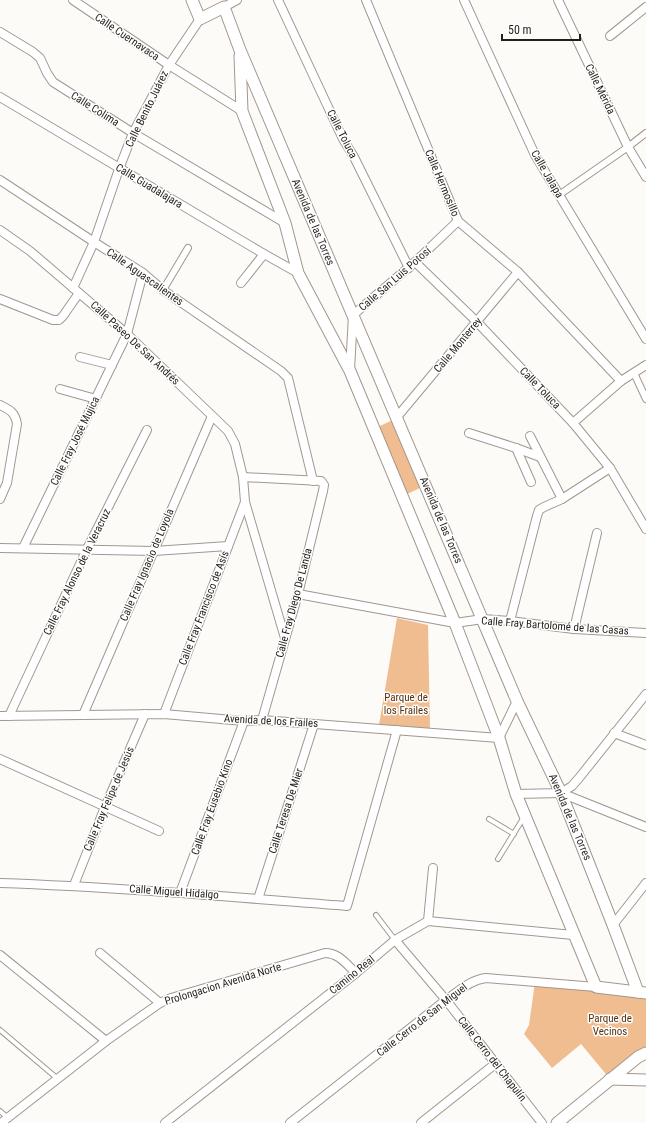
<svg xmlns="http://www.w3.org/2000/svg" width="646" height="1123" viewBox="0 0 646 1123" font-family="'Roboto Condensed',sans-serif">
	<rect width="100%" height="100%" fill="#fdfbf8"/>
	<g fill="#f0bd91">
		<polygon points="395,419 426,485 399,498 369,431"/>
		<polygon points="397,618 428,625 430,729 379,725"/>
		<polygon points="535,982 646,994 646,1053 610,1079 581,1044 552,1068 524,1034 529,1025"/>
	</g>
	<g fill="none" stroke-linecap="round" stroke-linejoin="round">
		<g stroke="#a3978d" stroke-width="6">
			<g id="service">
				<polyline points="489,819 514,834"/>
				<polyline points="498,859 524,817"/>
				<polyline points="376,915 395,940"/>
				<polyline points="0,1030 58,1079"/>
				<polyline points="0,1111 8,1118"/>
			</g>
		</g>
		<g stroke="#a3978d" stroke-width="8">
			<g id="pedestrian">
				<polyline points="559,195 628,147 646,133"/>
				<polyline points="163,290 188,248"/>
				<polyline points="634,373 646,399"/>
			</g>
		</g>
		<g stroke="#a3978d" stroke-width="10">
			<g id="minor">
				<polyline points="73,0 169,65 242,111"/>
				<polyline points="278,0 343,139 354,157 409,268"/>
				<polyline points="366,0 458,221 518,272 621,381"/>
				<polyline points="464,0 535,155 646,339"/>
				<polyline points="558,0 628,147 646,177"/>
				<polyline points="224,7 237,0"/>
				<polyline points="0,32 33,52 40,58 47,73 53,82 133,133 285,223"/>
				<polyline points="610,36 646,7"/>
				<polyline points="0,97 264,254 298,273"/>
				<polyline points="0,180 94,242 143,273 163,290 281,371 288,378 313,481"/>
				<polyline points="0,230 30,251 127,334 228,431 235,444 243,477 245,502 285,638"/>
				<polyline points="415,262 477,322 573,423 610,468 646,529"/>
				<polyline points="241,283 264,254"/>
				<polyline points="73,288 94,242 119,169 133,133 169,65 200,19"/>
				<polyline points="0,299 53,320 59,320 63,316 79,293"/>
				<polyline points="80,357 112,365"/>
				<polyline points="350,370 353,315 415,262 458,221"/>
				<polyline points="60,389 96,399"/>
				<path d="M0 405C10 410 15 412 17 424L7 483 0 499"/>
				<polyline points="397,417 518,272"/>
				<polyline points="573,423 621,381 646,365"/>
				<polyline points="469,433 516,448 540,457"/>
				<polyline points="530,436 562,499"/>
				<polyline points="516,448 531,482"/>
				<polyline points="243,477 321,481 324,485 323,491 298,594 262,720"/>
				<polyline points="0,548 154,551 228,546"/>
				<polyline points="23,548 127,334 143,273"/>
				<polyline points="298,594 455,623 483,619 510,621 574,629 646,633"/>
				<polyline points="510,621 537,516 539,510 544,507 562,499 610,468"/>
				<polyline points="574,629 597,533"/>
				<polyline points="164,714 245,502"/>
				<polyline points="83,715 212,416"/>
				<polyline points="0,716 164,714 244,721 262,720 499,738 517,701"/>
				<polyline points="9,716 87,549 147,430"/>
				<polyline points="614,733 646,745"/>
				<polyline points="0,759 159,831"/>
				<polyline points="561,793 646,827"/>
				<polyline points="516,794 561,793 572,786 579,778 646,694"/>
				<path d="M0 883C116 887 231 897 347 906L397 730"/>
				<polyline points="74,885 105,807 145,714"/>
				<polyline points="180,893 244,721"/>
				<polyline points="258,899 314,724"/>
				<polyline points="428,921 433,868"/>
				<polyline points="613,925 646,883"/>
				<polyline points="395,940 446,1000 542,1123"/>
				<polyline points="100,953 160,1003"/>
				<polyline points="0,955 106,1041"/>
				<path d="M1 1123 106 1041 160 1003 171 998 325 953C339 953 346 964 356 973"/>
				<polyline points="165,1123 356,973 395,940 428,921 573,935"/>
				<path d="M290 1123 446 1000C459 991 470 980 486 978L596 987"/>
				<polyline points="421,1123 495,1064"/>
			</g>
		</g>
		<g stroke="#a3978d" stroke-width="13">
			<g id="tertiary">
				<polyline points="192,0 200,19 224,7 240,50 517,701 561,793 613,925 638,992"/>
				<polyline points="240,56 242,111 285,223 298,273 350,371 455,623 499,738 516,794 596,987 646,993"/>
				<polyline points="610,1079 646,1080"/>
				<polyline points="557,1123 638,1057 646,1053"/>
			</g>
		</g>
		<use href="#service" stroke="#fff" stroke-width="4"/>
		<use href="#pedestrian" stroke="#fff" stroke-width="6"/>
		<use href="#minor" stroke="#fff" stroke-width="8"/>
		<use href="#tertiary" stroke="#fff" stroke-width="11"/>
	</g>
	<g text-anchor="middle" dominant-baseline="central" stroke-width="3" stroke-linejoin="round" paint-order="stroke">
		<g font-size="11" fill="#231e1a" stroke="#fff">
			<text transform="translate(127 37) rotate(34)">Calle Cuernavaca</text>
			<text transform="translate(600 89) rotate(64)">Calle Mérida</text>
			<text transform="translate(95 109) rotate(32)">Calle Colima</text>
			<text transform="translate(147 109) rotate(-64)">Calle Benito Juárez</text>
			<text transform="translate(342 134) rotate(63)">Calle Toluca</text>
			<text transform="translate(547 174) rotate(60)">Calle Jalapa</text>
			<text transform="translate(442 183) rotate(67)">Calle Hermosillo</text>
			<text transform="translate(149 186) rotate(31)">Calle Guadalajara</text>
			<text transform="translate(313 222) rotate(67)">Avenida de las Torres</text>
			<text transform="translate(145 277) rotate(35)">Calle Aguascalientes</text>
			<text transform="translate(395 279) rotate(-41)">Calle San Luis Potosí</text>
			<text transform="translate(135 343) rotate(43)">Calle Paseo De San Andrés</text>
			<text transform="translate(458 345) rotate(-50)">Calle Monterrey</text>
			<text transform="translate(540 388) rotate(46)">Calle Toluca</text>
			<text transform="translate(75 441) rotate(-64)">Calle Fray José Mujica</text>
			<text transform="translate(441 520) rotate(67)">Avenida de las Torres</text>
			<text transform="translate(147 565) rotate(-67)">Calle Fray Ignacio de Loyola</text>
			<text transform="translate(77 572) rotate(-64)">Calle Fray Alonso de la Veracruz</text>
			<text transform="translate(294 603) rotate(-75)">Calle Fray Diego De Landa</text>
			<text transform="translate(204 608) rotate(-69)">Calle Fray Francisco de Asís</text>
			<text transform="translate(555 626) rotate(4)">Calle Fray Bartolomé de las Casas</text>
			<text transform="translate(271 721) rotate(3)">Avenida de los Frailes</text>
			<text transform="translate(109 799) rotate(-67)">Calle Fray Felipe de Jesús</text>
			<text transform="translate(212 807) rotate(-70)">Calle Fray Eusebio Kino</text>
			<text transform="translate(286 811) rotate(-72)">Calle Teresa De Mier</text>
			<text transform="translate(570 817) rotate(67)">Avenida de las Torres</text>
			<text transform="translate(174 892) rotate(4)">Calle Miguel Hidalgo</text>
			<text transform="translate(352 975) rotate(-39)">Camino Real</text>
			<text transform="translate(223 984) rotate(-17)">Prolongacion Avenida Norte</text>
			<text transform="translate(422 1020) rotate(-38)">Calle Cerro de San Miguel</text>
			<text transform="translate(492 1059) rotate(52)">Calle Cerro del Chapulín</text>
		</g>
		<g font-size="11" fill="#57310b" stroke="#fff">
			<text x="406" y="697">Parque de<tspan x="406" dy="13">los Frailes</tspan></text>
			<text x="610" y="1018">Parque de<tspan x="610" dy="13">Vecinos</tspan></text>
		</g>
	</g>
	<path d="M502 34v6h78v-6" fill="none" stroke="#231e1a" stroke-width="2"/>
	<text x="508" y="34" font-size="12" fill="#231e1a" stroke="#ffffff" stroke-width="3" paint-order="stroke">50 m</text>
</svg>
